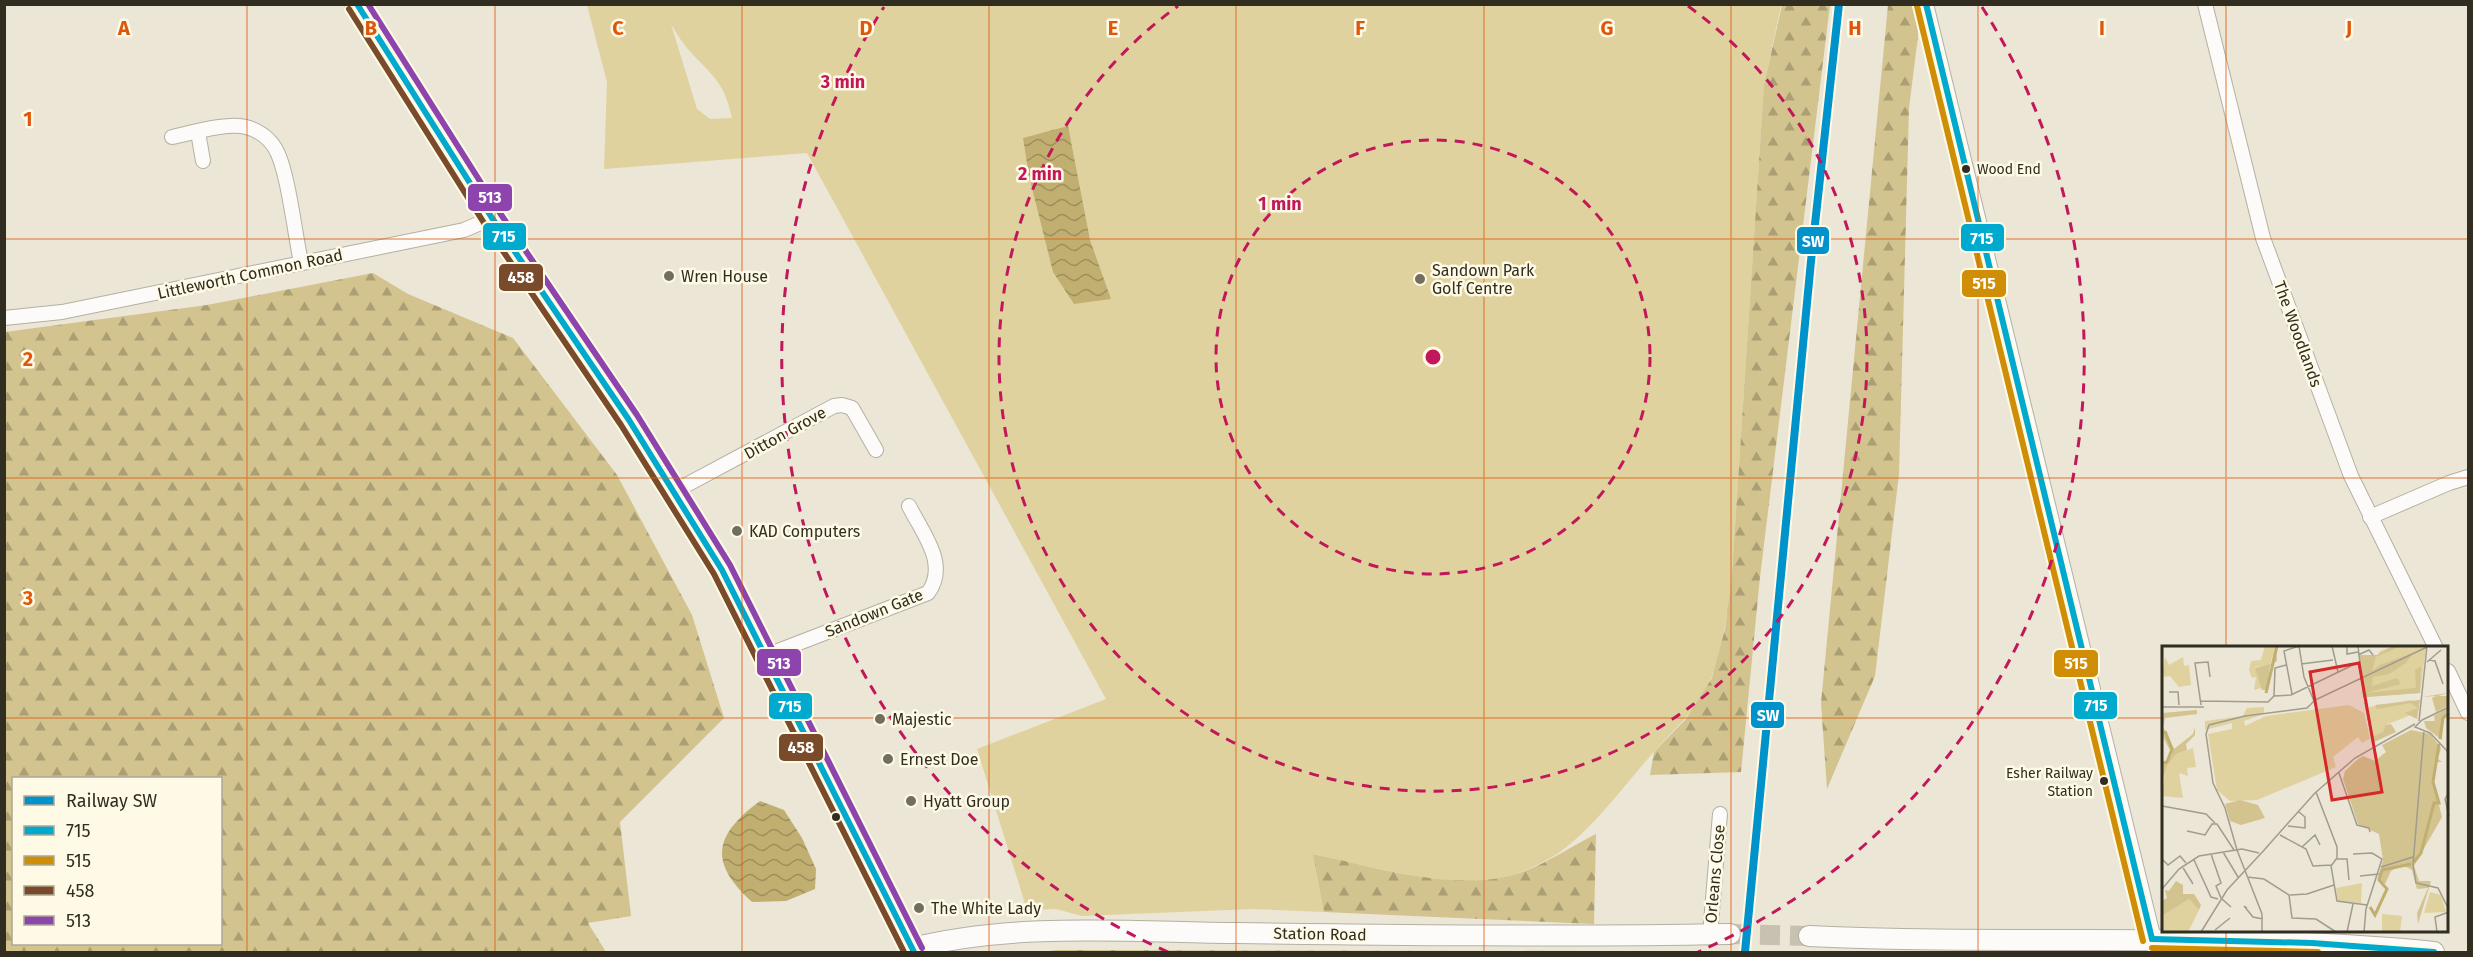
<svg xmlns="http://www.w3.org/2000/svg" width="2473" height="957" viewBox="0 0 2473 957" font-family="'Fira Sans',sans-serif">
	<defs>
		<pattern id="forest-firs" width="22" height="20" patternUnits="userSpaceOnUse" patternTransform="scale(1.5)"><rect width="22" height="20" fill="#d2c38f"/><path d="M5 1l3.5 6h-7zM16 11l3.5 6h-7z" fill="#ab9f74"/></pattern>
		<pattern id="water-waves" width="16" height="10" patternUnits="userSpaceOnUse" patternTransform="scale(1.5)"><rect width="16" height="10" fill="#c0af70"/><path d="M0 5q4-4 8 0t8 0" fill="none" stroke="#9d8f5c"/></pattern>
	</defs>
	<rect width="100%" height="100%" fill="#ebe6d5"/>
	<path fill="#dfd29e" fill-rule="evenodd" d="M587 5H1781L1764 86 1732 573C1727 608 1725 644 1712 676 1700 708 1673 730 1651 755 1625 785 1589 833 1557 854 1541 864 1521 873 1503 878 1456 890 1362 865 1314 854L1324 912 1252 909 1082 916 1056 909 1027 910 977 749 1106 699 807 153 604 169 607 82ZM671 24C676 32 681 41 687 48 711 75 724 80 732 118L710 119 697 109Z"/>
	<g fill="url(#forest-firs)" fill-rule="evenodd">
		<polygon points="1782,5 1830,5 1760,577 1741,772 1650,775 1654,752 1686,719 1712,678 1725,629 1732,573 1764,85"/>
		<polygon points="1888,5 1912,5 1921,12 1909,108 1899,474 1875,676 1827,789 1821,703"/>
		<path d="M373 273 408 294 513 338 617 475 692 615 724 718 620 822 631 916 588 923 606 952H5V332L207 305ZM220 778V944H14V778Z"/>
		<path d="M1596 834 1594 924 1324 912 1313 854C1370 866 1441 888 1500 878 1533 873 1566 849 1596 834Z"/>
		<polygon points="1057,950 1593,951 1602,952 1041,952"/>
	</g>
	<g fill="url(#water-waves)">
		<polygon points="1068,126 1090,240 1111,299 1074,304 1053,272 1029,176 1023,138"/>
		<path d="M760 801 784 810 802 838 816 869 815 889 786 901 752 902C708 862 714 835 760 801Z"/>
	</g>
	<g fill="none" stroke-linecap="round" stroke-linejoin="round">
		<polyline stroke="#c6c1b1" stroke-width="20" stroke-dasharray="20 10" stroke-linecap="butt" points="1730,934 1809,936"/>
		<g stroke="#b4b0a3" stroke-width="16">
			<g id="minor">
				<polyline points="1926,4 2157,952"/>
				<polyline points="2205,4 2263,238 2351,476 2436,648"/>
				<polyline points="198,132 203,161"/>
				<path d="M172 137C191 133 228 122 246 127 258 130 269 138 275 148 288 169 295 236 301 262"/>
				<polyline points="4,318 62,312 464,230 492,218"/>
				<polyline points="675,491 834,406 842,405 852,408 876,450"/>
				<polyline points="2370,517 2449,483 2468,477"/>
				<path d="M765 656 928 593C949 564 923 534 909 506"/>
				<polyline points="2448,671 2468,713"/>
				<polyline points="1710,935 1720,814"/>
			</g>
		</g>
		<g stroke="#b4b0a3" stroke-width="22">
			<g id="secondary">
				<path d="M1809 936C2017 946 2226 931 2434 952"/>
				<path d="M912 948C1017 922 1129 932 1237 933 1401 935 1565 937 1730 934"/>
			</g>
		</g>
		<g stroke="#97a2a6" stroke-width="26">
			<polyline id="primary" points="357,4 492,218 629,420 722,570 914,952"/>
		</g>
		<use href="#minor" stroke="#fcfbf9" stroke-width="14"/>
		<use href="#secondary" stroke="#fcfbf9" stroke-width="20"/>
		<use href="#primary" stroke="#dde3e9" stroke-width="22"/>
		<g stroke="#fffae6" stroke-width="10">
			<g id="bus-1">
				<polyline points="357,4 492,218 629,420 722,570 914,952"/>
				<polyline points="1926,4 2152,939"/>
				<polyline points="2152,939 2312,943 2434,952"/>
			</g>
		</g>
		<g stroke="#fffae6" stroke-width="10">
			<g id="bus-2">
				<polyline points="1917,6 2143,941"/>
				<polyline points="2152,948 2318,952"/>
			</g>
		</g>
		<g stroke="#fffae6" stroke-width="10">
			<polyline id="bus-3" points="349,9 484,223 621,425 714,574 904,952"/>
		</g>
		<g stroke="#fffae6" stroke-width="10">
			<polyline id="bus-4" points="368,4 500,213 637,415 730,565 922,948"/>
		</g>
		<use href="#bus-1" stroke="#00a9ce" stroke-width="6"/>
		<use href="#bus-2" stroke="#cf8e06" stroke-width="6"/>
		<use href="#bus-3" stroke="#7a4b2a" stroke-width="6"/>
		<use href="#bus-4" stroke="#8e44ad" stroke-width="6"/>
		<g stroke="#fffae6" stroke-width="12">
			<polyline id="rail-1" points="1745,952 1811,261 1839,4"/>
		</g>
		<use href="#rail-1" stroke="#0092cb" stroke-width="8"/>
	</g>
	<path fill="none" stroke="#df570d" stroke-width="1.5" stroke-opacity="0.55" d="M247 4V952M495 4V952M742 4V952M989 4V952M1236 4V952M1484 4V952M1731 4V952M1978 4V952M2226 4V648M4 239H2468M4 478H2468M4 718H2164M2448 718H2468M2226 932V952"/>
	<g fill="none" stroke="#c2185b" stroke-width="3" stroke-dasharray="10 8">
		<circle cx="1433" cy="357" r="217"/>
		<path d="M1688 6A434 434 0 1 1 1178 6"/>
		<path d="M1168 952A651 651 0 0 1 884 7M1982 7A651 651 0 0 1 1698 952"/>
	</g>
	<g fill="#312d20" stroke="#fffae6" stroke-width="2">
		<circle cx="1966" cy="169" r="5"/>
		<circle cx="2104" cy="781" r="5"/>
		<circle cx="836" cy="817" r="5"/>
	</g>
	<g fill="#726e5f" stroke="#fffae6" stroke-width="2">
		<circle cx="669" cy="276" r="6"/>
		<circle cx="1420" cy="279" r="6"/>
		<circle cx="737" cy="531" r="6"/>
		<circle cx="880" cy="719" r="6"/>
		<circle cx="888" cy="759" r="6"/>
		<circle cx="911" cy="801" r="6"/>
		<circle cx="919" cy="908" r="6"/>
	</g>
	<g text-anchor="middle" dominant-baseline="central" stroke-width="5" stroke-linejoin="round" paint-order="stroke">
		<g font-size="14" fill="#312d20" stroke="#fffae6" text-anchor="start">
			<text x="1977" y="169">Wood End</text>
			<text x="2093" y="773" text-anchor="end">Esher Railway<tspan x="2093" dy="18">Station</tspan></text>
		</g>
		<g font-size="16" fill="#312d20" stroke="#fffae6" text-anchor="start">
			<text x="1432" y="270">Sandown Park<tspan x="1432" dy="18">Golf Centre</tspan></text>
			<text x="681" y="276">Wren House</text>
			<text x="749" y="531">KAD Computers</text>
			<text x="892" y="719">Majestic</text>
			<text x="900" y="759">Ernest Doe</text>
			<text x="923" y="801">Hyatt Group</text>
			<text x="931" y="908">The White Lady</text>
		</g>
		<g font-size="16" fill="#312d20" stroke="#fffae6">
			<text transform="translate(250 274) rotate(-12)">Littleworth Common Road</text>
			<text transform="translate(2298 334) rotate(70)">The Woodlands</text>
			<text transform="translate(785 433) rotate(-29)">Ditton Grove</text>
			<text transform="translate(874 613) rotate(-22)">Sandown Gate</text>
			<text transform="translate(1715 874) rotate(-85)">Orleans Close</text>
			<text transform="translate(1320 934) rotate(1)">Station Road</text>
		</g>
	</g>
	<g transform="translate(2162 646)">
		<rect width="286" height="286" fill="#ebe6d5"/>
		<path d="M103 0H114L108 19 93 21 100 42 92 44 94 31 90 32 87 24 89 15 99 14ZM232 0 264 2 258 47 204 51 200 34 218 5ZM3 11 7 19 21 11 22 20 27 19 29 39 17 41 8 30 0 31ZM249 54 258 60 252 68 223 79 221 86 211 90 207 61ZM187 59 202 67 208 93 200 97 196 91 171 111 174 121 95 154 68 155 55 144 46 88 70 83V77L43 84V75L81 70 85 62 102 61V68L82 75 83 80 104 70ZM31 102 34 121 25 122 26 130 17 127 21 152 0 150 4 119 14 108ZM200 237 199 257 176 255 174 242ZM268 246 279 249 284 266 262 267ZM27 253 37 264 26 286H0V270ZM220 268 240 270 238 286H220Z" fill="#dfd29e"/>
		<path d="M114 0 115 15 108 20 105 44H100L93 22 109 18ZM231 0H239L214 11 210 25 218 19 251 7 244 17 227 28 211 31 210 40 235 32 239 38 204 47 254 42 253 24 259 20 258 47 204 51 197 9H215ZM286 47 276 50H286V60L274 66 270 52 274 50 260 51ZM258 54 255 73 243 67 256 62 248 57 215 63 213 59ZM205 62 211 90 221 86 223 79 229 78 234 86 212 96ZM286 62 281 74 280 94 264 82 262 75H273L272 70ZM35 64V68L3 72 1 81 12 103 31 88 33 81V89L24 98 25 104 14 108 5 119 0 137V117H6L10 108 0 89V67ZM249 84 268 88 279 102 276 113 280 116H273L271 136 280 171 252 220 257 235H269L256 278 255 267 266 242 255 243 250 224 240 219 229 225 223 238 216 233 221 214 217 188 196 178 181 133 183 125 196 113 201 110 213 115 224 106 220 99ZM78 154 96 159 103 172 79 179 68 175 63 158ZM14 235 21 239V248H32L39 259 37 264 27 253 0 270V255L5 252 3 244 7 245Z" fill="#d2c38f"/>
		<path fill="none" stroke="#c0af70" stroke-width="3" d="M104 47 115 0M278 93 281 72 287 67M0 117 5 116 10 103 3 85M252 216 259 207 272 157H277L271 136 277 98M208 261 213 269 225 243 217 234 220 224 249 218"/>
		<path fill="none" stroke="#a19c8d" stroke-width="1.5" d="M137 0 142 31 152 55M170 0 176 26M185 0V8L196 6M196 0 202 52M196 9 207 4 211 9M267 14 273 15 281 38M265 16 279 4M139 18 171 14M7 46H16L17 59M130 48 122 5 137 0M112 50 113 22 124 19M39 55 106 56 112 50 129 49 197 16M203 56 211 98M39 59 33 17 46 16 48 31M0 61H42M260 74 287 61M260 74 253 81 268 87 287 107M257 75 265 0M262 84 251 219 254 237 276 242 287 264M177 127 195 179 207 182 208 186M154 146 175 201V212L169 220 175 255 205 259M287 146 283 153 287 170M0 160 44 168 53 177M126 180 143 182V171L137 166M25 185 43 189 50 178H55L72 204M118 189 144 203 151 220 170 219M140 201 153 189 158 199M103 203 153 147 193 112 253 78M75 204 63 162 51 137 44 88 47 79 83 70 145 62 153 54 265 1M75 204 100 268V286M61 206 76 231M49 208 59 237 54 240 59 252 69 261M191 208 210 207 220 213 204 263 202 286M0 213 6 219 18 210 24 217M174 213H185L187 234M32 214 49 251 56 253M20 220 31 238M219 221 251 211M198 230 217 228M85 231 102 233 127 249 130 272 154 273 174 286M0 243 17 223 37 210 80 203 97 207M128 249 145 248 172 239M85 262 82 260 91 271 101 273M53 284 68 272M39 286 65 244 105 201M185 286 191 258M275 286 273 271 287 266"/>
		<path fill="#d62828" fill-opacity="0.15" stroke="#d62828" stroke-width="3" d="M197 17 220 146 170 154 148 26Z"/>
		<rect width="286" height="286" fill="none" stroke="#312d20" stroke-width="3"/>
	</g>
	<g font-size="20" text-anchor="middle" font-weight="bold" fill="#df570d" stroke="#fffae6" stroke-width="5" stroke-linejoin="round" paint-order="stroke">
		<text x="124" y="35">A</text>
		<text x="371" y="35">B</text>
		<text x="618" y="35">C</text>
		<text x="866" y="35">D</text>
		<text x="1113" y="35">E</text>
		<text x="1360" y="35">F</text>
		<text x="1607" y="35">G</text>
		<text x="1855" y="35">H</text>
		<text x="2102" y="35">I</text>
		<text x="2349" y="35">J</text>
		<text x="28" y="126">1</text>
		<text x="28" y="366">2</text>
		<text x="28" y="605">3</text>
	</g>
	<circle cx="1433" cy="357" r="9" fill="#c2185b" stroke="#fffae6" stroke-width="3"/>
	<g font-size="18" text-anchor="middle" font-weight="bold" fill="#c2185b" stroke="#fffae6" stroke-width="5" stroke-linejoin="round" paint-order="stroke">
		<text x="843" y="88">3 min</text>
		<text x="1040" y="180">2 min</text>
		<text x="1280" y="210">1 min</text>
	</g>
	<g stroke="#fffae6" stroke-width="2">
		<rect x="467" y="183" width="46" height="29" rx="6" fill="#8e44ad"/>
		<rect x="482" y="222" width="45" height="29" rx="6" fill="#00a9ce"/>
		<rect x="1960" y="223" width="45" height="29" rx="6" fill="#00a9ce"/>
		<rect x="1796" y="226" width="34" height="29" rx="6" fill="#0092cb"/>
		<rect x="498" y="263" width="46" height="29" rx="6" fill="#7a4b2a"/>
		<rect x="1961" y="269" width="46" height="29" rx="6" fill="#cf8e06"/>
		<rect x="756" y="648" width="46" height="29" rx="6" fill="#8e44ad"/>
		<rect x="2053" y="649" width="46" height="29" rx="6" fill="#cf8e06"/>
		<rect x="2073" y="691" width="45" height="29" rx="6" fill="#00a9ce"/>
		<rect x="768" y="692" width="45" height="28" rx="6" fill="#00a9ce"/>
		<rect x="1750" y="701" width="35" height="28" rx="6" fill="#0092cb"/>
		<rect x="778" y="733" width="46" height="29" rx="6" fill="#7a4b2a"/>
	</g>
	<g font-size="16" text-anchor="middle" font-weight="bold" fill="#fff">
		<text x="490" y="203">513</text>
		<text x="504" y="242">715</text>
		<text x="1982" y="244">715</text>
		<text x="1813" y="247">SW</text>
		<text x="521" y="283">458</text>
		<text x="1984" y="289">515</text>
		<text x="779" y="669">513</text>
		<text x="2076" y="669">515</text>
		<text x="2096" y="711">715</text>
		<text x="790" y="712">715</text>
		<text x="1768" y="721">SW</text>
		<text x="801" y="753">458</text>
	</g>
	<rect width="2473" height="957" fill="none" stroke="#312d20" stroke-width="12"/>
	<rect x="12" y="777" width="210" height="168" fill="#fffae6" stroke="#ada897" stroke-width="1.5"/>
	<rect x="24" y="796" width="30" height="9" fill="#0092cb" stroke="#ada897" stroke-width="1.5"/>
	<text x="66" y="807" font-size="18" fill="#312d20">Railway SW</text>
	<rect x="24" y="826" width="30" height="9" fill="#00a9ce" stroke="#ada897" stroke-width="1.5"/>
	<text x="66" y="837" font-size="18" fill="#312d20">715</text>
	<rect x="24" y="856" width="30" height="9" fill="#cf8e06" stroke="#ada897" stroke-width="1.5"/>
	<text x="66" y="867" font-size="18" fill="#312d20">515</text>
	<rect x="24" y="886" width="30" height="9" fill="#7a4b2a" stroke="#ada897" stroke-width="1.5"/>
	<text x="66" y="897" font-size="18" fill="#312d20">458</text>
	<rect x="24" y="916" width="30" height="9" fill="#8e44ad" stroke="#ada897" stroke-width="1.5"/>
	<text x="66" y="927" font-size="18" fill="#312d20">513</text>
</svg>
